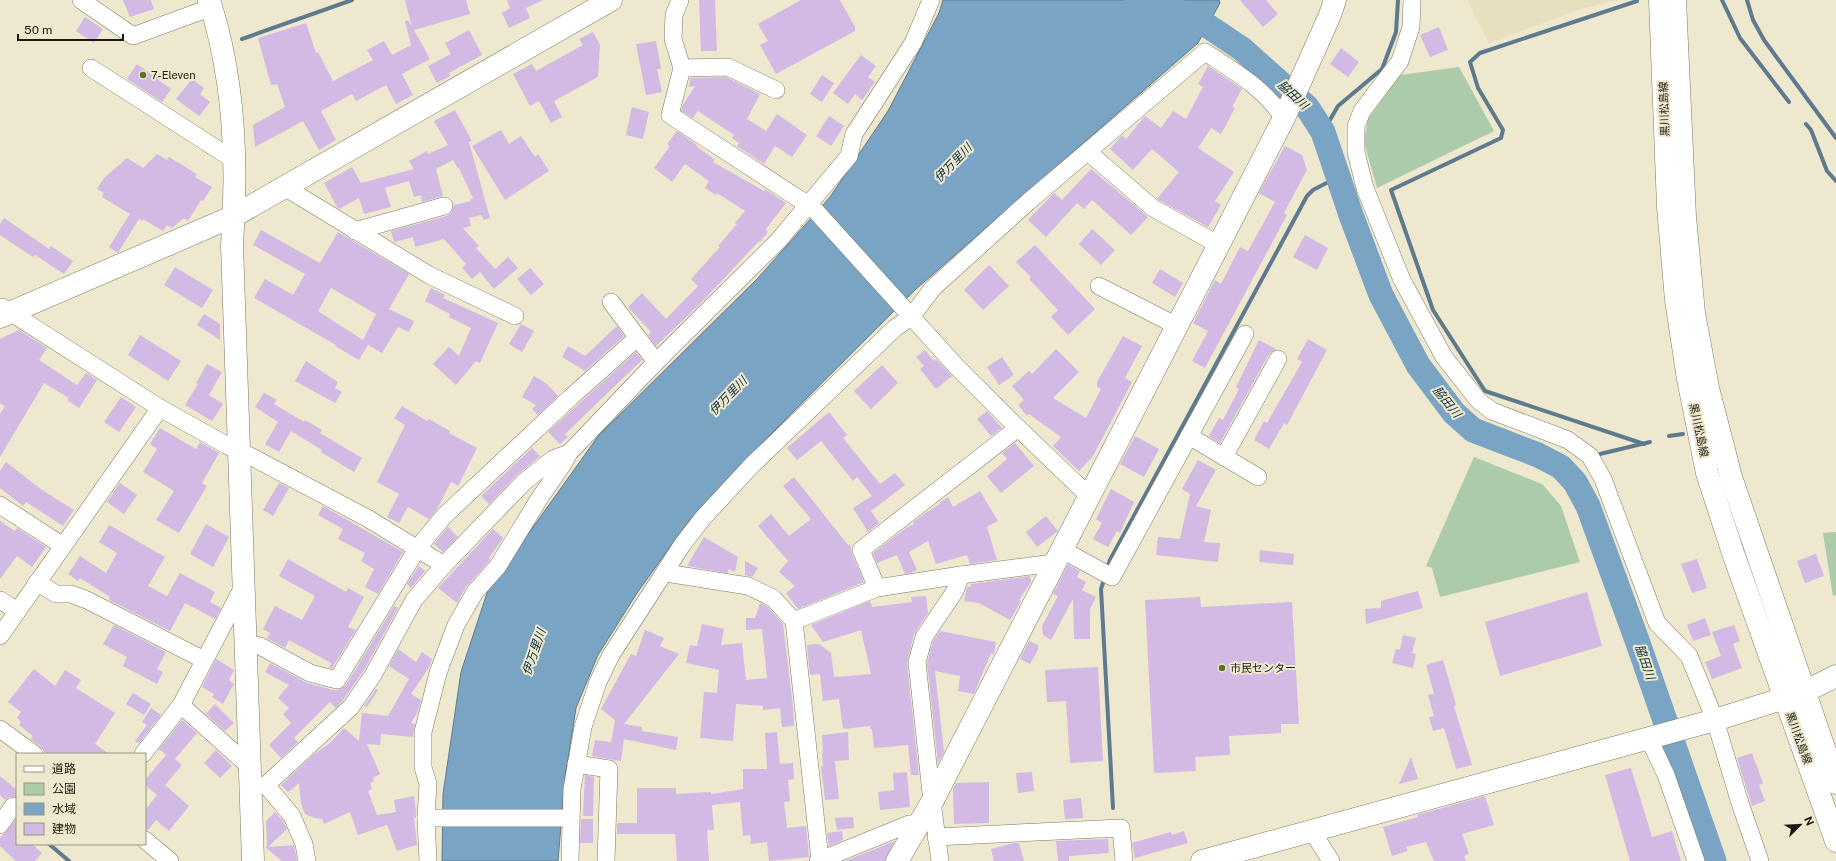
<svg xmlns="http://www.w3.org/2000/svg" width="1836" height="861" viewBox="0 0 1836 861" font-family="'Public Sans','Noto Sans JP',sans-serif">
	<rect width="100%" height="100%" fill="#ede8ce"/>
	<polygon fill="#e7e0be" points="1467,0 1618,0 1584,8 1489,43"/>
	<g fill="#accbab">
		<polygon points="1459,67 1494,131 1377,188 1364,142 1368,119 1400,75"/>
		<polygon points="1474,457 1542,484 1561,506 1580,562 1440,597 1432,568 1426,566"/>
		<polygon points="1836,532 1836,595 1833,596 1823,533"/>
	</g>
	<polygon fill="#7aa4c4" stroke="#5e7a8e" points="943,0 1219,0 1220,3 1198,43 916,289 743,462 688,522 637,593 598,655 576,708 565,777 558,861 442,861 443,794 461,672 488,590 599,435 757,279 830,197 888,111 939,13"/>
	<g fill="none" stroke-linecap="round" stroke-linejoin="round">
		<g stroke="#5e7a8e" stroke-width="4">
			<polyline points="1722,0 1740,38 1789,102"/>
			<polyline points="1747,0 1753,20 1764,40 1836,138"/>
			<polyline points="1637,1 1480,53 1470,62 1478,88 1503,130 1501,138 1391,190 1433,310 1485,391 1644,444"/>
			<polyline points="242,39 352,0"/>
			<polyline points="1806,124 1811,130 1827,171 1836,181"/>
			<polyline points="1323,132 1338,106 1382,69 1396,32 1398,0"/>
			<polyline points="1669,436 1683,434"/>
			<polyline points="1600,454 1650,442"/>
			<polyline points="1107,569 1110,560 1307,196 1313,190 1338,177"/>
			<polyline points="1105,577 1101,589 1113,808"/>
			<polyline points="49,844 69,861"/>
		</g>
		<polyline stroke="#7aa4c4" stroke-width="25" points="1136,0 1193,16 1242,49 1307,107 1323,132 1351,215 1381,295 1418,365 1454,413 1473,430 1538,455 1561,467 1575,482 1588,506 1638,643 1714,861"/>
	</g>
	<g fill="#d3bae5" fill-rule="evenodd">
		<polygon points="123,0 151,0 154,9 130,17"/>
		<polygon points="405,0 466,0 470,14 414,30 430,59 402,74 413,95 396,104 386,85 356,101 352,94 321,111 336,140 319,150 303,121 255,147 253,125 285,107 277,84 271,85 258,38 306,23 316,53 318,52 333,81 373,60 367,50 384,41 392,55 411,45 405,21 408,20 412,27"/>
		<polygon points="507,0 543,0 526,8 530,18 509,28 502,13 510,8"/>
		<polygon points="699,0 715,0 717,51 701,51"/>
		<polygon points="801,0 840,0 855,27 855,31 776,74 760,45 768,41 758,24"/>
		<polygon points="1240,0 1266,0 1278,14 1263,27"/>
		<polygon points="85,17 103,29 94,43 76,31"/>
		<polygon points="1439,27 1448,50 1430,57 1420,35"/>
		<polygon points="469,30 482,55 449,73 450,76 437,83 428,66 451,54 445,43"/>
		<polygon points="593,32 600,45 598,77 554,101 562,117 551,123 539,101 530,106 513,74 532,64 536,71 583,45 579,39"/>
		<polygon points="656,41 661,69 657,69 662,92 646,95 636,44"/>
		<polygon points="1341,48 1359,62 1348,77 1330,64"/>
		<polygon points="861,55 876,66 868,77 875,82 862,100 855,94 848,104 833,93"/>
		<polygon points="137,64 171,89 162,102 127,79"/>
		<polygon points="1208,66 1242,89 1232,107 1235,108 1221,134 1211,128 1198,148 1234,172 1215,201 1221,205 1208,227 1157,199 1179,172 1152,149 1133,170 1110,149 1122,135 1126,139 1145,116 1161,128 1173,111 1186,119 1203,87 1198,84"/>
		<polygon points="822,75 834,83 822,102 810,94"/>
		<polygon points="726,77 760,94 747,119 766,131 777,114 807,135 792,157 775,146 764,164 737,146 739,143 732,138 734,135 698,111 693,118 681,111 683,105 695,86 689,87 690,78"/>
		<polygon points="192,79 204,88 200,94 210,102 199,116 176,99"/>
		<polygon points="632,107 649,112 643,139 626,135"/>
		<polygon points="455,110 472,141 469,142 490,218 484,220 481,215 469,218 471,226 463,228 479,246 476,248 495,269 508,257 518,268 494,289 480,272 472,279 462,268 466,264 444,239 415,247 413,237 394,242 391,231 447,216 451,213 454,205 471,201 470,199 473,198 459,168 458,169 453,160 436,169 443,196 422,202 421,195 414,197 409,181 385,188 391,207 364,214 359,198 339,209 337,207 324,183 352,167 361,183 414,169 409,161 427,151 428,154 448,145 434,121"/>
		<polygon points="829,116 844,126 831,146 816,136"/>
		<polygon points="501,130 509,144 521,136 535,157 538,154 549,171 505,200 472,146"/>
		<polygon points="677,131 697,145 696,146 715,160 713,162 764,191 765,189 786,203 766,229 768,232 760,242 759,241 700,304 656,346 648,335 651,332 628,307 642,293 666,319 698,286 691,279 720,247 718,246 737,224 735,223 745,211 717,193 716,195 705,188 709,181 685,164 672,182 654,168 670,146 667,144"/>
		<polygon points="1285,146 1302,155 1307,170 1284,213 1287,215 1205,368 1192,361 1208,331 1193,323 1215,280 1221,284 1240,247 1248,251 1275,202 1259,193"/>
		<polygon points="157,154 167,160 169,157 197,174 195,177 212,187 203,201 201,200 188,221 184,218 172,228 167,225 163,231 143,219 142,221 139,219 118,253 109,247 130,214 102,197 104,193 97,189 104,178 127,158 143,168"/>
		<polygon points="1091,169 1148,217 1131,235 1092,200 1084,209 1077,203 1046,237 1028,220 1054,193 1062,200"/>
		<polygon points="4,218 49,249 51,246 73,261 64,274 35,255 33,257 0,235 0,224"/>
		<polygon points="1092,229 1115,250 1101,265 1079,244"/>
		<path d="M261 230 320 263 338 232 409 274 389 309 414 321 409 332 398 327 382 353 368 345 359 360 335 346 336 345 254 298 265 279 293 295 305 274 253 245ZM331 288 376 314 363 340 318 311Z"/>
		<polygon points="1305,235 1328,248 1317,270 1293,257"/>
		<polygon points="1035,245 1095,309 1068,335 1051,317 1058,310 1029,279 1031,277 1016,262"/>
		<polygon points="989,265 1009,286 983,310 964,290"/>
		<polygon points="175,267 213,290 202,308 164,285"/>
		<polygon points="530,268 544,284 531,295 517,279"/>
		<polygon points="1160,269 1183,283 1175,297 1152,283"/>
		<polygon points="431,288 445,295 443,298 498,323 480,363 476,361 456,385 433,364 449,347 459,356 471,328 449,317 450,314 425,301"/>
		<polygon points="204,314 220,324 220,340 197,325"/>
		<polygon points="521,324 534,331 522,352 509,344"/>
		<polygon points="617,326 624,336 585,371 562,357 568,346 585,356"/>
		<polygon points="19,330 47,348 39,360 77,385 86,373 97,380 79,408 67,400 69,398 44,383 0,457 0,414 5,406 0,403 0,339"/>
		<polygon points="140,335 181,361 168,381 128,355"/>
		<polygon points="1123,336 1142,346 1125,378 1132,382 1093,456 1079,471 1053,446 1061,437 1029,414 1027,416 1018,405 1024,400 1012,386 1029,371 1032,374 1056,349 1079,372 1053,398 1086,418 1101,389 1097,387 1097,382"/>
		<polygon points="1308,339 1327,350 1287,425 1284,423 1269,449 1254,440 1264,421 1267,423 1302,362 1297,359"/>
		<polygon points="1259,340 1276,349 1269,354 1220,443 1209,436 1219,418 1223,420 1239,389 1236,387"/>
		<polygon points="925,350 934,361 936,359 952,376 936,389 920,369 924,366 916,357"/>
		<polygon points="636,352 642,360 565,434 568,437 560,444 548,432"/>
		<polygon points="1002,357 1014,375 999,385 987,367"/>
		<polygon points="306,361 338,382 335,388 342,392 335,403 295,381"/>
		<polygon points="207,364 222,372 209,395 223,404 212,421 185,405 198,384 196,383"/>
		<polygon points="882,365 898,383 871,409 854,391"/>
		<polygon points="534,376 547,384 558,396 538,415 532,409 536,405 522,397"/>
		<polygon points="264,393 277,400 274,404 304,422 305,420 322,430 320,433 362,458 354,472 321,452 322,450 291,431 279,452 265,444 278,422 255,407"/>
		<polygon points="121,397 136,407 119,432 104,422"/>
		<polygon points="402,406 427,421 429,419 450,431 449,433 477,448 458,486 451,482 437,509 429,519 408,507 399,523 387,517 399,494 377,482 405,425 394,418"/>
		<polygon points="987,411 1002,428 991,436 977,419"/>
		<polygon points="829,412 847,435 843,438 880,484 895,473 905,485 871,511 879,523 868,532 853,508 872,496 857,477 853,481 821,441 797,460 787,448"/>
		<polygon points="160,428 196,449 200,442 219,453 202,483 207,486 179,533 156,520 174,491 143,472 157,449 150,444"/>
		<polygon points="1135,436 1159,449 1144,477 1120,464"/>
		<polygon points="1015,443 1034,466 1001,493 987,476 1007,459 1002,453"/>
		<polygon points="532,448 540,456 517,475 489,504 481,496"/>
		<polygon points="1198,460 1216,470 1196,506 1211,510 1204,542 1220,543 1218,562 1156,555 1158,537 1180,539 1190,494 1182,489"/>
		<polygon points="6,462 42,490 74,510 63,526 26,502 23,506 0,488 0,471"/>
		<polygon points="794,477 848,545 850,544 852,554 864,582 798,609 786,593 795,586 779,572 788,561 758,526 771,514 789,536 811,519 783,486"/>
		<polygon points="120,483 137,495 124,514 107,502"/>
		<polygon points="279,483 289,488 273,516 263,510"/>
		<polygon points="1111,489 1134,502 1120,533 1117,531 1108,547 1093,539 1102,523 1096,519"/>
		<polygon points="980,491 998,521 987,527 997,560 970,564 967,555 936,564 928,541 909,552 917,570 911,573 905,574 897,555 877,563 873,553 906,528 914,524 913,522 927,512 940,504 939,503 948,497 953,507"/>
		<polygon points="323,506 403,552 378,594 365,587 374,569 361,561 365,553 338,539 343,529 318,515"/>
		<polygon points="1046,516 1058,531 1037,547 1026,532"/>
		<polygon points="0,521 15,531 17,528 46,547 32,567 17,556 0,579"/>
		<polygon points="206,524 229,537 213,567 190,554"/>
		<polygon points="109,525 165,557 148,586 167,596 180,573 215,592 210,602 221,608 215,619 185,603 170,631 109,600 110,597 80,578 78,581 68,574 80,556 106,573 117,553 99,542"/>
		<polygon points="448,527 458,537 443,552 434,544"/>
		<polygon points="493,529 503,538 489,558 490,560 466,587 457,603 438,588"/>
		<polygon points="704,537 738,557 735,572 729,569 727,573 687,566"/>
		<polygon points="1260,550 1294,554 1293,565 1259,562"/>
		<polygon points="1816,554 1824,576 1805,583 1797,561"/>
		<polygon points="288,559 346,592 348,588 364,597 348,627 356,630 332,668 329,668 331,663 289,640 285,648 267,638 270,633 263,629 275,606 302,620 315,596 279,576"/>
		<polygon points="1697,559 1707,588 1692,593 1681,564"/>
		<polygon points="745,561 758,568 752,577 745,575"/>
		<polygon points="1068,564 1080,571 1077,577 1086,582 1082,590 1096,597 1090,609 1090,639 1074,639 1073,599 1051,640 1043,635 1042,626 1058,596 1053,594"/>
		<polygon points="419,566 425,571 411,588 407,584"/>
		<polygon points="1030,576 1031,582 1019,600 1021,601 1010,620 979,603 964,601 967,587 970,587 971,584"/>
		<polygon points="1418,591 1423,608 1366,624 1365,609 1381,608 1381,601"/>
		<polygon points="1587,592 1602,646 1500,676 1485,622"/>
		<polygon points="926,596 928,613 914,634 907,663 919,775 911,775 908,745 874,748 872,729 870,729 870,726 843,729 839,699 823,701 820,674 810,675 807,645 819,644 831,653 834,677 871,674 861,630 823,642 811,625 870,601 872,607 912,602 911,597"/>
		<polygon points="1200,597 1201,607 1292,602 1299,724 1281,724 1281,733 1229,736 1230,755 1195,757 1196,771 1154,773 1145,600"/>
		<polygon points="760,603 767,606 783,624 793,707 794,726 782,727 780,708 763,710 763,706 736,704 733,741 700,738 704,692 717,693 719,670 686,663 690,645 697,646 702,624 724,629 721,645 742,643 746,680 767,678 762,629 746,630 746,618 755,618"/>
		<polygon points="394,606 398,608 364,670 343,700 336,708 330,702 294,738 298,742 281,758 269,745 291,723 283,714 289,708 278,698 289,685 265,672 270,663 307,683 334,690 341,689 346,685"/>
		<polygon points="1705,618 1711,635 1693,641 1687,625"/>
		<polygon points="114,625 166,652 157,669 163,672 157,684 123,666 127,657 103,644"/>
		<polygon points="1734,625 1740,641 1733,644 1742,668 1712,679 1705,662 1721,656 1712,632"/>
		<polygon points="645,630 664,638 660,646 679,654 624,724 642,727 642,731 678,737 676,750 624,739 621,761 592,756 595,740 611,742 615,720 601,709 631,654 636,656"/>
		<polygon points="940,631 996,642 994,654 991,653 974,694 958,691 960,676 935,671 944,752 938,763 927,663 933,641"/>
		<polygon points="1403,635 1416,638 1412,653 1416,654 1413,668 1392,663 1396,649 1400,650"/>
		<polygon points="1029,641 1038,645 1038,650 1030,664 1020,659"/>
		<polygon points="398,649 416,662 422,652 432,659 429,667 411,694 421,700 418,711 411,723 415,724 413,737 381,734 380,745 367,744 380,774 373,778 374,781 370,783 372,789 368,791 377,815 396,812 394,800 414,796 416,812 416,818 414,818 417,845 397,851 387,825 358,835 350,812 324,824 322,819 315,818 305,814 301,804 299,783 288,792 281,785 313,755 329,744 344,728 359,741 362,713 388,716 409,679 389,666"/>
		<polygon points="216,659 234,670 229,680 234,684 223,704 212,697 214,694 202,687"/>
		<polygon points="1443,660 1456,705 1454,706 1472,765 1456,769 1444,728 1433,731 1429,717 1434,716 1428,695 1434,694 1426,665"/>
		<polygon points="1098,667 1103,761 1070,763 1066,701 1047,702 1045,670"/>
		<polygon points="34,669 55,686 65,670 81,680 76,688 115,713 95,744 109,754 46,754 40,746 31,739 33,736 19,725 21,722 17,718 21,712 8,702"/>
		<polygon points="376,689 378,690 367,707 364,706"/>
		<polygon points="133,693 151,704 144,715 126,704"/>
		<polygon points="215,704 234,723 225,731 206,714"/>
		<polygon points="151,708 161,715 139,743 135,741 147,725 142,722"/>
		<polygon points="182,720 197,733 175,759 182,765 165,785 189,806 169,831 156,820 148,830 145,830 145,810 157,795 145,785 145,780 166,755 159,749"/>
		<polygon points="777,732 780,764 793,763 794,779 788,780 790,801 784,802 787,828 806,826 809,857 769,861 767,842 751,844 750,835 743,836 740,802 712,805 714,830 707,830 709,861 677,861 675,834 617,834 617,823 637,823 637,788 676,788 676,794 711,792 711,794 743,789 743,769 767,769 765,733"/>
		<polygon points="848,732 849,760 835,761 839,799 825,800 821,767 823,766 822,753 823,753 822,735"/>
		<polygon points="216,750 232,766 220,778 204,763"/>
		<polygon points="1752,753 1763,783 1759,785 1765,801 1752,806 1737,758"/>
		<polygon points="1411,757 1418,779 1399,784"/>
		<polygon points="1631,768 1652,837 1672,831 1681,861 1630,861 1605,775"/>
		<polygon points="907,772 910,807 880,810 878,792 894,790 893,773"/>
		<polygon points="1032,772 1034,791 1018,793 1016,773"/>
		<polygon points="585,775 594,777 593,816 583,816"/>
		<polygon points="0,776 17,790 17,797 9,797 5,800 0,795"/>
		<polygon points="989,782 989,823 954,824 953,789 956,783"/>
		<polygon points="1485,796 1494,825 1462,834 1469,854 1464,856 1466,861 1434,861 1426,842 1406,847 1408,851 1392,856 1383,827 1418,817 1417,815"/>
		<polygon points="1081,798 1083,818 1065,819 1063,800"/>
		<polygon points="275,812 283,821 287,829 268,847 294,845 297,861 282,861 265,847 267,847 266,821"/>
		<polygon points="853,817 854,828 837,830 835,818"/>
		<polygon points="17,818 17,844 32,844 42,853 35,861 16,861 0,846 0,838"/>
		<polygon points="581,819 593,819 593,843 580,843"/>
		<polygon points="842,831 843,840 829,846 827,833"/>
		<polygon points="1184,831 1188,843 1135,858 1132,843 1171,832 1172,835"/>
		<polygon points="1108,839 1109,853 1069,856 1069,861 1058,861 1056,841"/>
		<polygon points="895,841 885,861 845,861"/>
		<polygon points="1014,843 1019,843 1024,861 994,861 991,849"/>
	</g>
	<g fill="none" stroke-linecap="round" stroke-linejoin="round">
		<g stroke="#7e7962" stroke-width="18">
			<g id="street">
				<polyline points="81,0 133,36 212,7"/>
				<polyline points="680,0 674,15 673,39 682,68 670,115 813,208 955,365 1018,428 1089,496"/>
				<polyline points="1412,0 1411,27 1400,61 1362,111 1356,126 1356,152 1365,188 1402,280 1444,357 1478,400 1492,411 1568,440 1590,456 1603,479 1657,623 1689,656 1715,720 1740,803 1760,861"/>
				<polyline points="91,68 234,160"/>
				<polyline points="682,68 728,67 776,90"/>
				<polyline points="1088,152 1153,208 1219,245"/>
				<polyline points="286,188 429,275 515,316"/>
				<polyline points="355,231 444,206"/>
				<polyline points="1099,286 1177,326"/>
				<polyline points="611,302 656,362"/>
				<polyline points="2,307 160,408 226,445 252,457 367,518 444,565"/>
				<polyline points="1189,436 1258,477"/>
				<polyline points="1224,457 1278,359"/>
				<polyline points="0,505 63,546"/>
				<polyline points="1061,549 1112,577 1245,334"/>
				<polyline points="666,573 748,586 773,598 794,621"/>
				<polyline points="37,582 56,594 71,594 87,600 204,660"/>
				<polyline points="877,588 861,550 1018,428"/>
				<polyline points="0,600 17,611"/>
				<polyline points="0,636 160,408"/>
				<polyline points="245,643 260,646 310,673 337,680 417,549 444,516 570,398 637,338"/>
				<polyline points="181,705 249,766"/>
				<polyline points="0,729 34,754"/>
				<polyline points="1649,739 1666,775 1696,861"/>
				<polyline points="143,754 181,705 243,587"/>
				<polyline points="576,764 609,769 606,861"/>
				<polyline points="266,785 292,816 304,844 307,861"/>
				<polyline points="250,786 266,785 351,707 373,675 414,600 444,565 524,482 553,459 569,453"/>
				<polyline points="426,818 570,818"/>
				<polyline points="0,825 13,806"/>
				<polyline points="1312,831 1331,861"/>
				<polyline points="936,837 1121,828 1124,861"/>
				<polyline points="145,840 170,861"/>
				<polyline points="820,860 794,621 877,588 961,575 1054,563"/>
				<polyline points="428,861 426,818 428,784 423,767 423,732 438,673 456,625 475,592 498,566 539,499 563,464 569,453 656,362 778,241 849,156 854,134 913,43 931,0"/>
				<path d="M570 861 572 789 583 727 598 682 611 655 682 545 703 518 752 465 895 328 911 317 933 288 1028 202 1205 52C1237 73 1262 87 1284 118"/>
				<polyline points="818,861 909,824 920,824"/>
				<polyline points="940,861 932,802 917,662 924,637 955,591 961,575"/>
			</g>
		</g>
		<g stroke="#7e7962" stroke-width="23">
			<g id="secondary">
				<path d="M209 0C235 79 238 163 232 245L253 861"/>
				<polyline points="1660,0 1668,207 1676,300 1688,379 1707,473 1733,553 1836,841"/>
				<polyline points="1675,0 1685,217 1694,313 1708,388 1731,477 1836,783"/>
				<polyline points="0,317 234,216 611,0"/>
				<polyline points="897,861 932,802 1284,118 1330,15 1335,0"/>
				<polyline points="1202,861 1715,720 1804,692 1836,676"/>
			</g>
		</g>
		<use href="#street" stroke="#fff" stroke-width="17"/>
		<use href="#secondary" stroke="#fff" stroke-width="22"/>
	</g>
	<g fill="#5c7121" stroke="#ede8ce" stroke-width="1.5">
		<circle cx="143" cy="75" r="4"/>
		<circle cx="1222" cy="668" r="4"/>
	</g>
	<g text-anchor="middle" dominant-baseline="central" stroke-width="4" stroke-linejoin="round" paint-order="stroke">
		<g font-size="11" fill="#1b1910" stroke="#ede8ce" text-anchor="start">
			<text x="151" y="75">7-Eleven</text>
			<text x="1230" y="668">市民センター</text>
		</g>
		<g font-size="11" fill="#1b1910" stroke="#ede8ce">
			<text transform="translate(1664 109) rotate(-92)">黒川松島線</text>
			<text transform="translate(1699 430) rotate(78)">黒川松島線</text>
			<text transform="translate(1799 738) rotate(70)">黒川松島線</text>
		</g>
		<g font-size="12" font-style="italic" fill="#092c43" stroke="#ede8ce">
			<text transform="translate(1293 95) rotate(43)">脇田川</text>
			<text transform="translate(953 163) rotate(-46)">伊万里川</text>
			<text transform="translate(728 396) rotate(-46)">伊万里川</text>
			<text transform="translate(1447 402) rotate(51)">脇田川</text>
			<text transform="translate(534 652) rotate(-71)">伊万里川</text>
			<text transform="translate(1645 662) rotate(71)">脇田川</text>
		</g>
	</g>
	<rect x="16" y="753" width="130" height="92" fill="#ede8ce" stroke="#999582"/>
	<rect x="24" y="766" width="20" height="6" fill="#ffffff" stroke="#999582"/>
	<text x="52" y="773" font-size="12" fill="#1b1910">道路</text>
	<rect x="24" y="783" width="20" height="12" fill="#accbab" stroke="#999582"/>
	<text x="52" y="793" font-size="12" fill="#1b1910">公園</text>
	<rect x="24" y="803" width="20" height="12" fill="#7aa4c4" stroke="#999582"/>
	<text x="52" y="813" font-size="12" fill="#1b1910">水域</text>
	<rect x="24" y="823" width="20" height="12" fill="#d3bae5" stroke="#999582"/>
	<text x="52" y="833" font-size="12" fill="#1b1910">建物</text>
	<g transform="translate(1800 825) rotate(66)" stroke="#ede8ce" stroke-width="3" paint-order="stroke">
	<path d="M0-3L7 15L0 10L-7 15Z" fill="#1b1910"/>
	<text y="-6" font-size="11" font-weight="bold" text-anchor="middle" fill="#1b1910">N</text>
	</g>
	<path d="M18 34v6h105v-6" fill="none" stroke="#1b1910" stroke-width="2"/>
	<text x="24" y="34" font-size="12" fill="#1b1910" stroke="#ede8ce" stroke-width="3" paint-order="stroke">50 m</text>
</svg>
